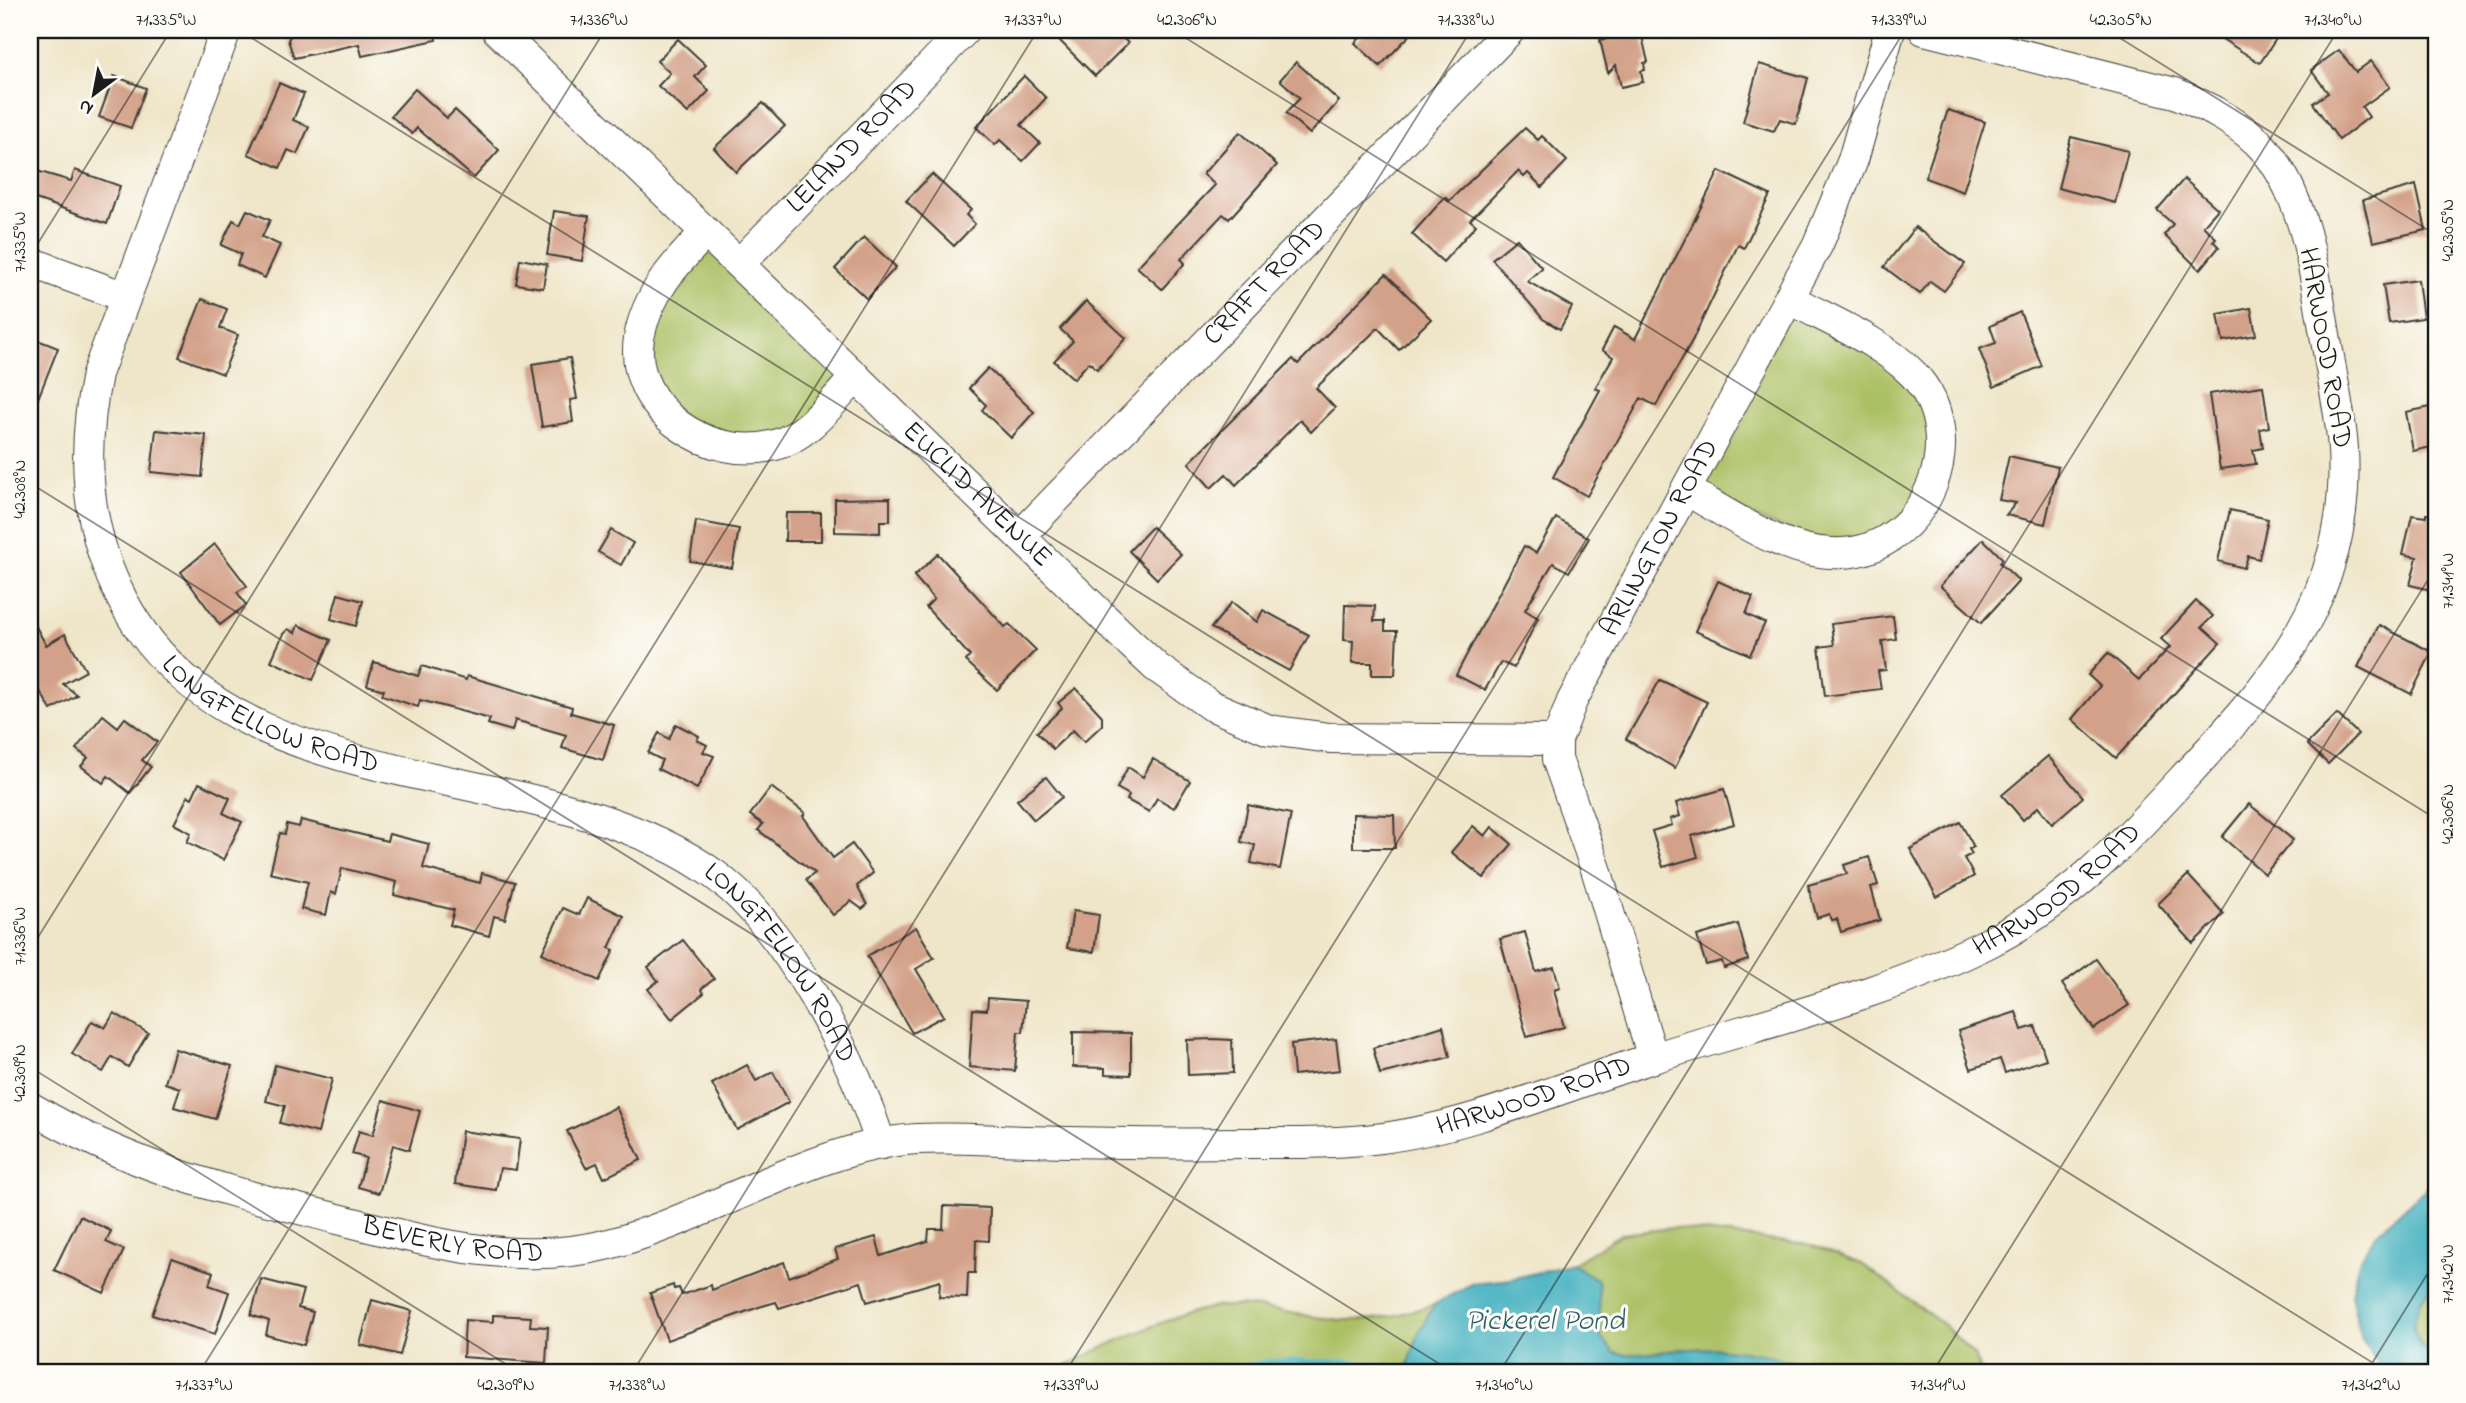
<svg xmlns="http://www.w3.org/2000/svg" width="2466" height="1403" viewBox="0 0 2466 1403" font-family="'Indie Flower',sans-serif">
	<rect width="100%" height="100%" fill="#fdfcf7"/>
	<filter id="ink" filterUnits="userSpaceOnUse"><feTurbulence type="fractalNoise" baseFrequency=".0143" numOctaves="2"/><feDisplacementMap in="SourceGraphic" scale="14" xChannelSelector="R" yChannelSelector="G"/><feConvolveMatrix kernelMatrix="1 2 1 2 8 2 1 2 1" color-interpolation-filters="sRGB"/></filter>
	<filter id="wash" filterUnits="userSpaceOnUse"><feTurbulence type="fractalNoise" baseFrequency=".00686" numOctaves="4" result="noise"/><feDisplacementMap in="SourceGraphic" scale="28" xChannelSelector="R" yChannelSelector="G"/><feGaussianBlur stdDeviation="1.57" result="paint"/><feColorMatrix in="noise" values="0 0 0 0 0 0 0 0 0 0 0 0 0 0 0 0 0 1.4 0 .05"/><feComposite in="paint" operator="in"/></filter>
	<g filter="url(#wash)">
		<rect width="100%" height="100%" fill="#efe5c8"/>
		<g fill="#abbf64" stroke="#646e40" stroke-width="2">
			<polygon points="706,232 856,377 798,434 706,441 643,376 639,340"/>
			<polygon points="1790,299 1873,345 1935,410 1921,508 1843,553 1686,490"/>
			<path d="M1673 1228 1810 1245 1862 1264 1945 1326 1974 1355 1981 1373H1819C1780 1355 1732 1346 1690 1349 1663 1350 1640 1357 1614 1353L1601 1338 1598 1280 1572 1264 1621 1234Z"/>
			<path d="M2436 1281V1356C2402 1338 2412 1304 2436 1281Z"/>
			<path d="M1435 1304 1419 1332 1406 1373H1052C1089 1353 1185 1307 1225 1306 1268 1305 1307 1319 1346 1320 1378 1321 1405 1314 1435 1304Z"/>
		</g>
		<g fill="#42b0bf" stroke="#2f666e" stroke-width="2">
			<polygon points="2436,1179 2436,1281 2419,1302 2413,1328 2421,1347 2436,1356 2436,1373 2384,1373 2361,1337 2351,1294 2359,1261 2377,1233"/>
			<path d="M1572 1264 1598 1280 1601 1338 1614 1353C1640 1357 1663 1350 1690 1349 1733 1346 1780 1355 1819 1373H1406L1419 1332 1435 1304 1473 1283 1511 1279Z"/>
		</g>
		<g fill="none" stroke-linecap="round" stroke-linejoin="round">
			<polyline stroke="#42b0bf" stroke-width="9" points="1212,1373 1274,1363 1347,1364 1406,1370"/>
		</g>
		<g id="blocks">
			<g fill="#d3a189">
				<polygon points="293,30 435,30 436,40 362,56 359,44 294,58 288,40"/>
				<polygon points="1049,30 1114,30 1128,43 1095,76"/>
				<polygon points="1368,30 1415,30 1380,66 1355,43"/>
				<polygon points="2208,30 2282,30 2260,63"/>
				<polygon points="1641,32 1648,62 1644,63 1645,70 1641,71 1643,82 1621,87 1616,65 1608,73 1600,40"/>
				<polygon points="678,39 706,65 695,77 709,91 688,113 658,86 670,73 657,61"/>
				<polygon points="2339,50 2356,72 2371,61 2390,87 2362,107 2369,117 2339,140 2313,103 2328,93 2311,70"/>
				<polygon points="1296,62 1339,101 1310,134 1286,113 1300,98 1280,80"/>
				<polygon points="1759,64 1808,78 1796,124 1780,119 1774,131 1743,122"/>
				<polygon points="114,76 146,88 131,128 99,117"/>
				<polygon points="1024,76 1046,98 1021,125 1040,143 1023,161 1000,140 995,145 976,127"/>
				<polygon points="279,83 304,94 293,120 309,127 297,154 288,150 280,168 248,154"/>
				<polygon points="415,89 447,118 455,110 499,150 474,178 417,128 412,134 391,116"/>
				<polygon points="763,103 785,126 736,172 714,148"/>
				<polygon points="1948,110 1985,122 1963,192 1925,178"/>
				<polygon points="1525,128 1538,140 1542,136 1567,161 1542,187 1528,173 1524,177 1518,171 1470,220 1476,225 1443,262 1412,234 1445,197 1449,201"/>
				<polygon points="1240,132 1277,165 1229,219 1223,214 1181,259 1185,263 1162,289 1137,267 1215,185 1203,174"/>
				<polygon points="2071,137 2128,151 2115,203 2058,188"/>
				<polygon points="30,169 71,181 75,170 120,186 107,224 30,197"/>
				<polygon points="1719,171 1770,195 1744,248 1738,245 1693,339 1656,406 1641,398 1587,496 1553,477 1600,390 1595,388 1613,357 1602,350 1614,327 1635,339"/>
				<polygon points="932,174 971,210 966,215 975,224 954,246 906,201"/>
				<polygon points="2184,179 2218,209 2203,226 2216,238 2213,241 2219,247 2200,270 2164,235 2173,224 2157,210"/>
				<polygon points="2416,185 2426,230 2373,242 2363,200"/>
				<polygon points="247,210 270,220 262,237 280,245 265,278 237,265 241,254 221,245 233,220 240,224"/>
				<polygon points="554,211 589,216 582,261 547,255"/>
				<polygon points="1915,227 1965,264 1944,291 1930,281 1920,294 1884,267"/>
				<polygon points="864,237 896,267 867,299 835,269"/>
				<polygon points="1517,239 1542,268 1527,281 1572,307 1560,329 1543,319 1492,259"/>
				<polygon points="520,259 547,264 543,288 516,284"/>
				<polygon points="1386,274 1431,319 1399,350 1378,328 1316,388 1335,408 1311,432 1300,420 1236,485 1226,474 1211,488 1189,463 1293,359 1298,364"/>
				<polygon points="2418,280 2423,318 2389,323 2383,285"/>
				<polygon points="202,299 227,309 220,328 238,335 223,374 179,357"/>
				<polygon points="1086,301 1126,338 1097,369 1089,362 1074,379 1054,361 1073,341 1060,329"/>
				<polygon points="2251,308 2256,335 2223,341 2218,314"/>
				<polygon points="2020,312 2042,366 1994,387 1979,349 1996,343 1990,326"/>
				<polygon points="30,337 58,348 31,416 30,416"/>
				<polygon points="570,358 577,399 570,400 573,422 542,427 532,364"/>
				<polygon points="988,368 1034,412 1011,438 982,410 986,405 969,388"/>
				<polygon points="2263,386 2269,427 2260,429 2263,448 2253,450 2256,464 2220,469 2209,394"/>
				<polygon points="2436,406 2436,446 2413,451 2406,412"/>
				<polygon points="156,430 206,435 202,477 151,472"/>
				<polygon points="2009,456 2058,467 2045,524 2006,515 2016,503 1999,500"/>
				<polygon points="890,498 890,521 880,521 880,533 835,532 835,499"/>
				<polygon points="2230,510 2268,519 2259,559 2248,556 2244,568 2218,561"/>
				<polygon points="786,513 821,513 821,541 785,541"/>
				<polygon points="2426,514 2436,515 2436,591 2410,585 2417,557 2403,554 2412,515 2426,517"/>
				<polygon points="1556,518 1589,538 1569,572 1553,563 1525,610 1538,618 1514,668 1501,662 1485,690 1456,675 1524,546 1536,553"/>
				<polygon points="696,521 739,529 732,568 690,561"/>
				<polygon points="1152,527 1181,554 1157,579 1129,551"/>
				<polygon points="611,530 633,543 621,565 598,552"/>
				<polygon points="1983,539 2003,559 2000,563 2019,581 1981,623 1940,586"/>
				<polygon points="215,544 247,586 237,592 246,605 220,625 181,572"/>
				<polygon points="938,554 1005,627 1009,624 1036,650 997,690 966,661 970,656 926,607 934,599 914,576"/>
				<polygon points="1718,581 1753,597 1746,614 1765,623 1750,655 1695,631"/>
				<polygon points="338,594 363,601 356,626 331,619"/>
				<polygon points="2196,601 2213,616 2202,627 2220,643 2116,758 2072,719 2100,686 2088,675 2108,653 2139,680 2170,647 2161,639"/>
				<polygon points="1232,602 1257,622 1263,610 1309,635 1289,671 1211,628"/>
				<polygon points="1345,605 1375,606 1374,621 1385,621 1385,631 1397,631 1395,675 1372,675 1372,663 1352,663 1353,641 1344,640"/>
				<polygon points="30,616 46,645 65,634 86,671 63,684 77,695 51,710 30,674"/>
				<polygon points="1893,616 1896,639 1882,641 1886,670 1878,671 1881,689 1825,696 1819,647 1834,645 1831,624"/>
				<polygon points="298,625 331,640 313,680 271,661 283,634 288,629 295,633"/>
				<polygon points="2379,625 2432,652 2411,694 2358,667"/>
				<polygon points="374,662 418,676 422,666 466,680 467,676 572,707 571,713 614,725 603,760 562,748 566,735 515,720 512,731 488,724 490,719 420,700 418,707 382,695 384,690 367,685"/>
				<polygon points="1660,680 1707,702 1675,768 1626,739"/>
				<polygon points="1076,688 1102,716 1102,725 1084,742 1073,730 1053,749 1037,732 1062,708 1058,703"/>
				<polygon points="2337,714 2358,734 2328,764 2307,744"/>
				<polygon points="103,715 118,727 125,718 157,742 142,760 151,767 130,793 108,776 103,783 81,766 88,758 76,749"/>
				<polygon points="676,724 699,736 697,740 707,745 703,752 714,756 697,789 658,769 662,760 648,753 659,733 669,739"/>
				<polygon points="2048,756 2083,797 2052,824 2038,807 2023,820 2002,795"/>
				<polygon points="1153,759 1190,781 1174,808 1157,798 1149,812 1127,800 1129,795 1117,788 1128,767 1143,777"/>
				<polygon points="1046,777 1062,797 1034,820 1017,800"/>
				<polygon points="199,783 230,798 223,813 242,822 223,860 187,842 191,833 174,824 188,796 192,798"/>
				<polygon points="771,787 805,813 803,816 833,858 852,844 873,873 857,886 867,905 862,909 851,901 833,915 806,880 815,873 758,830 763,824 750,815"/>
				<polygon points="1724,789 1734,824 1692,836 1698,857 1663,867 1652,831 1672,825 1670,819 1680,816 1676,803"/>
				<polygon points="2249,804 2293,840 2265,874 2222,837"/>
				<polygon points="1248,805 1291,814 1280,869 1251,863 1255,845 1241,842"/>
				<polygon points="1353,814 1394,815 1395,848 1353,848"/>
				<polygon points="301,820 387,841 389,834 429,844 423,868 480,883 482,873 515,882 505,919 494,916 489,936 450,925 454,910 394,895 397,882 342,868 336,894 331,892 326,915 301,909 308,882 270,873 280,833 285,834 287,824 299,827"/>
				<polygon points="1960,822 1974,847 1969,849 1972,854 1964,858 1974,876 1937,897 1910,849"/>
				<polygon points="1473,826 1485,836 1492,827 1512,844 1484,878 1451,852"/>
				<polygon points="1869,857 1878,885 1871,887 1880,920 1841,932 1837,919 1832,920 1829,914 1817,918 1808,885 1847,874 1844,865"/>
				<polygon points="2188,875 2224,914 2193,943 2158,904"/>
				<polygon points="587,898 624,916 609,948 614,950 599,981 542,953 563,908 579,915"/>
				<polygon points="1073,911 1099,915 1094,952 1067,948"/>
				<polygon points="1738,924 1748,960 1724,968 1722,961 1706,965 1697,936"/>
				<polygon points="916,927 934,958 916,969 944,1016 912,1033 867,956"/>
				<polygon points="1525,932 1536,972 1554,967 1560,988 1554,990 1564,1027 1527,1037 1500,939"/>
				<polygon points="683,940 714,979 701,989 704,993 672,1019 648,989 658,981 648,967"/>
				<polygon points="2096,959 2129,1005 2094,1029 2062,984"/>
				<polygon points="988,998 1026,1001 1023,1032 1018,1032 1015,1071 969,1067 973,1009 987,1010"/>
				<polygon points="2016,1012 2022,1030 2035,1026 2046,1059 2005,1073 2000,1059 1971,1069 1958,1031"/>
				<polygon points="114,1013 148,1033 128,1067 112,1057 103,1072 72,1054 92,1021 105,1028"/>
				<polygon points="1443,1026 1450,1057 1380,1074 1373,1048"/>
				<polygon points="1073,1032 1131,1033 1131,1075 1105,1074 1105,1068 1073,1067"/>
				<polygon points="1213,1039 1232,1040 1233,1073 1188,1075 1187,1040"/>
				<polygon points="1336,1039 1340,1070 1294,1075 1291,1044"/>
				<polygon points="175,1049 232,1066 215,1119 174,1107 180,1088 165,1083"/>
				<polygon points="275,1065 332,1079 318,1133 280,1123 285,1106 266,1101"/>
				<polygon points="747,1065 756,1081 773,1072 789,1102 737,1130 712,1084"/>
				<polygon points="383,1100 420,1111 409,1150 393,1145 379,1193 358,1187 366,1158 352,1154 359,1131 373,1135"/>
				<polygon points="616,1107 641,1160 604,1178 597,1163 586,1168 567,1131"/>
				<polygon points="462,1131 520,1139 516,1170 500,1168 496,1190 455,1184"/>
				<polygon points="944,1206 990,1208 989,1241 976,1240 975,1273 968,1273 967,1298 939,1297 940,1281 867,1302 861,1282 779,1308 776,1302 759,1307 667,1340 650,1293 673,1285 674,1289 679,1288 682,1295 711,1285 712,1290 784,1262 789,1277 838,1259 835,1249 876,1237 881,1256 928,1241 929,1229 943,1229"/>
				<polygon points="80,1216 111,1231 106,1242 124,1250 104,1293 54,1270"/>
				<polygon points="172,1258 213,1272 209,1285 229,1292 215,1334 152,1315"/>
				<polygon points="261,1279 303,1290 298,1308 313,1312 304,1345 266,1335 269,1321 251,1315"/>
				<polygon points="372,1300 412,1311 400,1355 360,1345"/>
				<polygon points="493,1315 531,1317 530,1326 548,1327 546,1363 463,1357 465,1320 493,1322"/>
			</g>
		</g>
	</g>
	<g filter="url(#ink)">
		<use href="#blocks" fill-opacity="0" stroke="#3c3a36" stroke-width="2"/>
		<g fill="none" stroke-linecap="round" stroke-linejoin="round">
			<g stroke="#3c3a36" stroke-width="32">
				<g id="street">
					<path id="s1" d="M226 30 97 374C81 453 85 528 123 601 235 812 540 748 715 875 787 928 853 1059 881 1144"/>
					<path id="s2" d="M497 30 1125 638 1156 667 1210 705 1269 730 1330 738 1557 740"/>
					<path d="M706 232C676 263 647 293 639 338 628 410 711 463 775 445 808 436 833 401 856 377"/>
					<polyline points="30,262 125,297"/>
					<path id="s3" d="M739 264 965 30"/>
					<path d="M1686 490C1733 516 1786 556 1842 553 1928 549 1972 436 1913 374 1881 341 1830 321 1790 299"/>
					<path id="s4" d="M1020 536 1510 30"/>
					<path id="s5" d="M1653 1058 1596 869 1557 759V740L1572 701 1818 244 1853 160 1890 30"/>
					<path id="s6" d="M30 1107C132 1168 221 1189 334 1218 425 1241 516 1268 609 1244 709 1218 816 1145 917 1139 953 1137 990 1140 1026 1141 1098 1143 1170 1144 1243 1143 1289 1143 1336 1144 1382 1138 1472 1126 1564 1086 1650 1059 1762 1023 1882 996 1988 943 2064 905 2120 847 2177 785 2271 684 2351 598 2343 449 2341 418 2334 388 2329 357 2316 290 2311 206 2266 151 2242 123 2208 107 2175 93L1924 30"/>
				</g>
			</g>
			<use href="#street" stroke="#fff" stroke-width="30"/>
		</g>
	</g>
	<path fill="none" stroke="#1c1c1c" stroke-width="2" stroke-opacity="0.45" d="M239 30 2389 1373M1173 30 2436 819M2107 30 2436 235M30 256 171 30M30 483 1454 1373M30 950 605 30M30 1067 520 1373M199 1373 1038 30M632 1373 1471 30M1065 1373 1905 30M1499 1373 2338 30M1932 1373 2436 567M2366 1373 2436 1260"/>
	<g text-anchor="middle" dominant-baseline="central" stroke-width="6" stroke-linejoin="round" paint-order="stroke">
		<g font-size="28" fill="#1c1c1c" stroke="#fdfcf7">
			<text stroke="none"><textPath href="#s3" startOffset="163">LELAND ROAD</textPath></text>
			<text stroke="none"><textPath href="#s4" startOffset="352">CRAFT ROAD</textPath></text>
			<text transform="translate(2324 348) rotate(80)">HARWOOD ROAD</text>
			<text stroke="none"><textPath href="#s2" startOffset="668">EUCLID AVENUE</textPath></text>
			<text stroke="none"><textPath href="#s5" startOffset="560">ARLINGTON ROAD</textPath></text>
			<text stroke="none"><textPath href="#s1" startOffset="794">LONGFELLOW ROAD</textPath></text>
			<text stroke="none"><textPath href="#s6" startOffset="2121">HARWOOD ROAD</textPath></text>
			<text stroke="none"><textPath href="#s1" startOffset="1381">LONGFELLOW ROAD</textPath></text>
			<text stroke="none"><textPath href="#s6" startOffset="1554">HARWOOD ROAD</textPath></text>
			<text stroke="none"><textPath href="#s6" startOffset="446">BEVERLY ROAD</textPath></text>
		</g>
		<g font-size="30" font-style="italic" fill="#2d5f65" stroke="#fdfcf7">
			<text x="1545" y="1322">Pickerel Pond</text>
		</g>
	</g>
	<rect width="2466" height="1403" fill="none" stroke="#fdfcf7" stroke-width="77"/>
	<g transform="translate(94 94) rotate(212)" stroke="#fdfcf7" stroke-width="5" paint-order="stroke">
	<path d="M0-5L12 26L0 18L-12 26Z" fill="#1c1c1c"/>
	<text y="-10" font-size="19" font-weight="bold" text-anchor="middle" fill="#1c1c1c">N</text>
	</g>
	<rect x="38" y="38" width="2390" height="1326" fill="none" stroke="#1c1c1c" stroke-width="2.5"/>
	<g font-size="18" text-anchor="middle" fill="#1c1c1c">
		<text x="166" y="25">71.335°W</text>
		<text x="599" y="25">71.336°W</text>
		<text x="1033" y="25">71.337°W</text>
		<text x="1187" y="25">42.306°N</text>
		<text x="1466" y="25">71.338°W</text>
		<text x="1899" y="25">71.339°W</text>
		<text x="2121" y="25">42.305°N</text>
		<text x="2333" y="25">71.340°W</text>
		<text transform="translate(2447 230) rotate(-90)" y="6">42.305°N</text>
		<text transform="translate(19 242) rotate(-90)" y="6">71.335°W</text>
		<text transform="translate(19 489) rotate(-90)" y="6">42.308°N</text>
		<text transform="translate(2447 581) rotate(-90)" y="6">71.341°W</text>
		<text transform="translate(2447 814) rotate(-90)" y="6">42.306°N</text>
		<text transform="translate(19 936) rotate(-90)" y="6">71.336°W</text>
		<text transform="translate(19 1073) rotate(-90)" y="6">42.309°N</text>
		<text transform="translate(2447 1274) rotate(-90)" y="6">71.342°W</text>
		<text x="204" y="1390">71.337°W</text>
		<text x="506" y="1390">42.309°N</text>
		<text x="637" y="1390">71.338°W</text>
		<text x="1071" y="1390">71.339°W</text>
		<text x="1504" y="1390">71.340°W</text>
		<text x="1938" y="1390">71.341°W</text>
		<text x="2371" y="1390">71.342°W</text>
	</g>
</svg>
